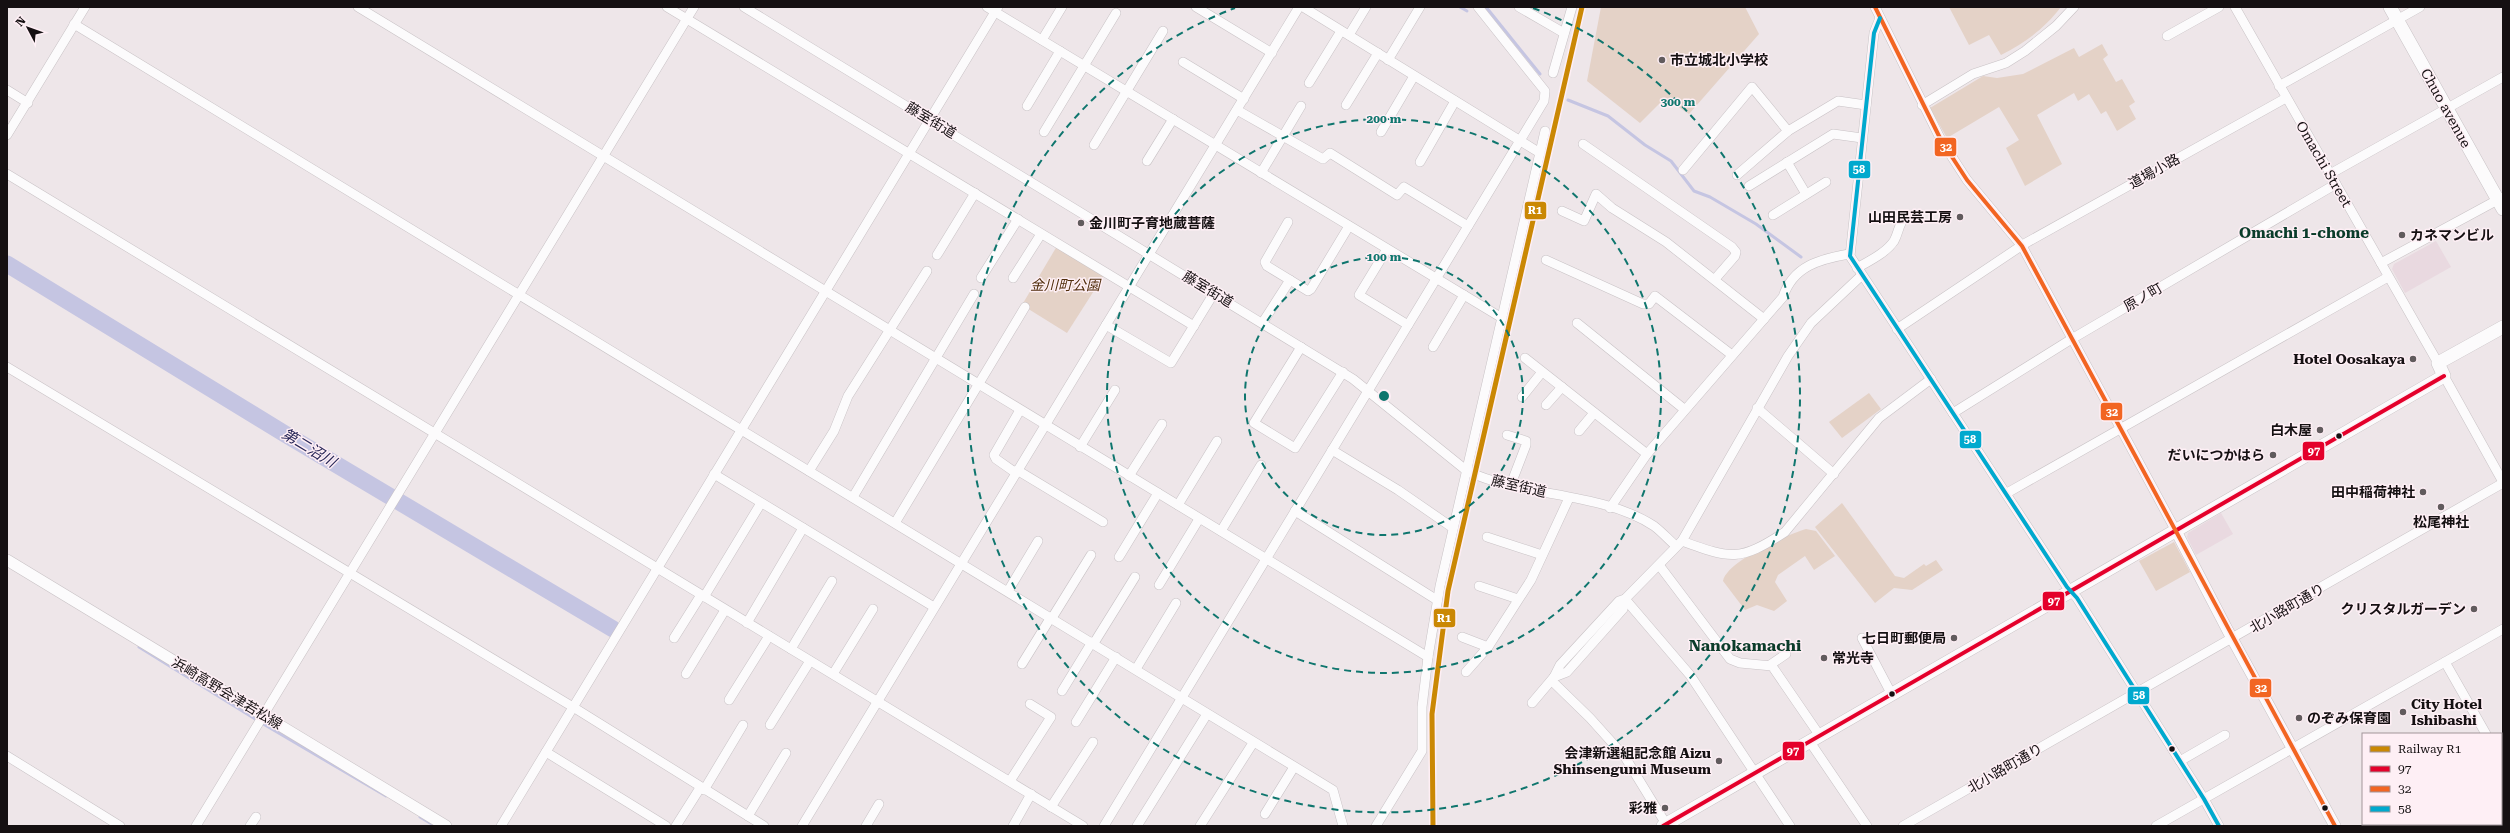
<svg xmlns="http://www.w3.org/2000/svg" width="2510" height="833" viewBox="0 0 2510 833" font-family="'Roboto Serif','Noto Sans JP',serif">
	<rect width="100%" height="100%" fill="#eee6e9"/>
	<g fill="#e9d9e0">
		<polygon points="2436,241 2451,267 2405,293 2392,269 2394,264"/>
		<polygon points="2221,513 2233,534 2196,555 2187,537 2188,533"/>
	</g>
	<g fill="#e4d2c7">
		<polygon points="1601,7 1745,7 1759,34 1689,114 1665,98 1640,123 1587,81"/>
		<path d="M1949 7H2061C2044 29 2026 42 2001 55L1989 35 1969 45Z"/>
		<polygon points="2102,44 2108,55 2103,59 2116,82 2122,79 2135,102 2129,106 2136,119 2117,131 2106,111 2101,114 2089,94 2078,101 2074,93 2037,115 2062,164 2025,186 2006,148 2019,140 1999,107 1947,138 1930,108 1983,76 1997,78 2023,74 2074,48 2079,57"/>
		<polygon points="1057,246 1104,275 1067,333 1022,305"/>
		<polygon points="1869,393 1881,409 1842,438 1829,422"/>
		<polygon points="1842,503 1895,576 1904,578 1924,564 1926,566 1936,560 1943,570 1912,590 1894,588 1875,603 1815,527"/>
		<path d="M1806 529 1816 531 1835 556 1814 570 1805 556 1778 575 1775 582 1787 601 1774 611 1757 605 1745 610 1723 581C1727 561 1787 535 1806 529Z"/>
		<polygon points="2174,542 2190,572 2156,591 2139,561"/>
	</g>
	<g fill="none" stroke-linecap="round" stroke-linejoin="round">
		<g stroke="#c5c5e2" stroke-width="3">
			<polyline points="1460,7 1467,11"/>
			<polyline points="1486,7 1540,74"/>
			<polyline points="1568,100 1608,116 1645,145 1671,161 1694,191 1710,197 1756,224 1801,257"/>
			<polyline points="139,647 265,725 386,796"/>
			<polyline points="420,817 435,826"/>
		</g>
		<polyline stroke="#c5c5e2" stroke-width="17" points="7,264 285,434 613,629"/>
		<g stroke="#c8c2c5" stroke-width="10">
			<g id="minor">
				<polyline points="358,7 1428,657"/>
				<polyline points="667,7 1194,326"/>
				<path d="M744 7 1353 379 1467 471C1524 498 1600 491 1654 526 1662 532 1669 540 1676 546"/>
				<polyline points="987,7 1502,318"/>
				<polyline points="1196,7 1272,53"/>
				<polyline points="1303,7 1540,153"/>
				<polyline points="1519,7 1564,33"/>
				<polyline points="1875,7 1941,140 1967,180 2022,246 2176,531"/>
				<polyline points="2235,7 2438,363"/>
				<polyline points="1880,18 1874,33 1850,256 2067,587 2077,598 2204,799 2219,826"/>
				<polyline points="74,24 1333,790 1343,826"/>
				<polyline points="1349,35 1366,7"/>
				<polyline points="2167,36 2219,7"/>
				<polyline points="1042,40 1062,7"/>
				<polyline points="1388,60 1420,7"/>
				<polyline points="1183,62 1244,99"/>
				<polyline points="1553,73 1572,7"/>
				<polyline points="1309,83 1341,31"/>
				<polyline points="2279,86 2420,7"/>
				<polyline points="7,90 28,103"/>
				<polyline points="1346,105 1378,53"/>
				<polyline points="1922,105 1973,74 2006,63 2025,51 2056,26 2074,7"/>
				<polyline points="1027,106 1060,51"/>
				<polyline points="1237,110 1323,159 1330,153 1397,195 1404,187 1468,226"/>
				<polyline points="1044,132 1116,13"/>
				<polyline points="1381,132 1414,76"/>
				<polyline points="7,135 85,7"/>
				<polyline points="1583,144 1732,247 1736,252 1735,256 1715,279"/>
				<polyline points="1094,145 1163,31"/>
				<polyline points="1147,161 1173,119"/>
				<polyline points="1420,162 1455,101"/>
				<polyline points="1787,162 1806,194"/>
				<polyline points="1683,170 1752,87 1788,131"/>
				<polyline points="1261,173 1301,106"/>
				<polyline points="7,174 1083,826"/>
				<polyline points="2330,174 2503,77"/>
				<polyline points="1737,175 1788,131 1838,101 1866,105"/>
				<polyline points="1749,186 1833,134 1862,138"/>
				<polyline points="1562,211 1584,221 1596,194 1612,208 1666,242 1764,319"/>
				<polyline points="1773,215 1826,182"/>
				<polyline points="1288,222 1265,262 1267,266 1308,291 1311,289 1349,226"/>
				<polyline points="1387,249 1359,295 1408,325"/>
				<polyline points="937,255 975,193"/>
				<polyline points="1546,260 1643,304 1649,304 1655,296 1732,355"/>
				<polyline points="2381,263 2503,197"/>
				<path d="M1857 268C1869 261 1886 253 1894 241 1899 232 1898 225 1906 215"/>
				<polyline points="981,278 1018,219"/>
				<polyline points="1013,278 1041,234"/>
				<polyline points="1263,322 1290,280"/>
				<polyline points="1577,323 1684,409"/>
				<polyline points="1106,325 1171,363 1214,293"/>
				<polyline points="1897,329 2024,244 2286,98"/>
				<polyline points="1301,347 1254,423 1295,448 1343,372"/>
				<polyline points="1433,347 1464,295"/>
				<polyline points="1525,358 1647,454"/>
				<polyline points="7,367 573,707 764,826"/>
				<polyline points="2444,376 2503,482"/>
				<polyline points="1522,397 1542,372"/>
				<polyline points="1546,405 1562,387"/>
				<polyline points="1757,408 1834,474"/>
				<polyline points="1953,413 2070,340 2336,184"/>
				<polyline points="1579,431 1594,413"/>
				<polyline points="1507,435 1526,441 1526,445 1511,484"/>
				<polyline points="1080,447 1115,390"/>
				<polyline points="1332,450 1398,490 1453,528"/>
				<polyline points="1017,470 1103,522"/>
				<polyline points="809,471 834,431 848,396 927,271"/>
				<polyline points="1016,473 996,459 994,455 1020,410"/>
				<polyline points="714,474 934,607"/>
				<polyline points="1129,476 1162,424"/>
				<polyline points="2007,493 2388,277"/>
				<polyline points="853,497 974,294"/>
				<polyline points="1178,505 1217,441"/>
				<path d="M1610 508 1647 454 1783 297C1793 266 1820 259 1849 254"/>
				<polyline points="1295,511 1437,600"/>
				<polyline points="895,523 1025,307"/>
				<polyline points="1221,531 1261,465"/>
				<polyline points="1487,537 1542,555"/>
				<path d="M1682 541C1731 559 1739 562 1785 532L1879 418 1931 379"/>
				<polyline points="1119,557 1158,493"/>
				<polyline points="1659,565 1730,659 1740,663 1772,666 1820,736"/>
				<polyline points="1159,585 1199,519"/>
				<polyline points="1479,586 1518,599"/>
				<polyline points="1008,591 1038,541"/>
				<polyline points="704,597 761,503"/>
				<polyline points="1052,618 1091,555"/>
				<polyline points="747,623 803,528"/>
				<polyline points="1462,637 1488,647"/>
				<polyline points="674,638 701,595"/>
				<polyline points="1862,638 1892,695"/>
				<polyline points="1094,643 1135,577"/>
				<polyline points="791,649 832,581"/>
				<polyline points="2445,662 2486,734"/>
				<polyline points="1022,664 1051,617"/>
				<polyline points="1770,665 1786,654"/>
				<polyline points="1136,669 1176,603"/>
				<polyline points="1466,672 1488,647 1531,580 1569,498"/>
				<polyline points="686,674 725,610"/>
				<polyline points="833,674 873,609"/>
				<polyline points="1554,677 1560,665 1619,601 1625,599 1690,675 1790,826"/>
				<polyline points="1552,681 1590,718 1625,757 1666,824"/>
				<polyline points="1062,691 1092,642"/>
				<polyline points="729,700 769,636"/>
				<polyline points="1532,703 1554,677 1567,672 1623,609 1625,599 1682,541 1788,356 1811,323 1862,275"/>
				<polyline points="1076,722 1116,657"/>
				<polyline points="770,725 810,661"/>
				<polyline points="1810,742 1867,826"/>
				<polyline points="546,752 666,826"/>
				<polyline points="2501,753 2503,755"/>
				<polyline points="7,756 120,826"/>
				<polyline points="2180,761 2225,735"/>
				<polyline points="2501,780 2503,778"/>
				<polyline points="1010,781 1051,717 1030,704"/>
				<polyline points="704,790 743,725"/>
				<polyline points="1051,807 1093,742"/>
				<polyline points="1265,814 1294,767"/>
				<polyline points="748,816 786,753"/>
				<polyline points="196,826 694,7"/>
				<polyline points="250,826 256,817"/>
				<polyline points="501,826 998,7"/>
				<polyline points="676,826 700,788"/>
				<polyline points="802,826 1299,7"/>
				<polyline points="866,826 879,804"/>
				<polyline points="1013,826 1031,794"/>
				<polyline points="1104,826 1544,101 1545,91 1478,7"/>
				<polyline points="1137,826 1207,714"/>
				<polyline points="1200,826 1253,743"/>
				<polyline points="1376,826 1422,751 1422,707 1428,657 1440,586 1545,131"/>
				<polyline points="1903,826 2503,483"/>
				<polyline points="2156,826 2503,629"/>
				<polyline points="2443,826 2446,824"/>
			</g>
		</g>
		<g stroke="#c8c2c5" stroke-width="12">
			<g id="major">
				<polyline points="2176,531 2228,631 2335,826"/>
				<polyline points="7,560 446,826"/>
			</g>
		</g>
		<g stroke="#c8c2c5" stroke-width="14">
			<g id="highway">
				<polyline points="2390,7 2503,209"/>
				<polyline points="1663,826 2444,376 2438,363 2503,327"/>
			</g>
		</g>
		<use href="#minor" stroke="#fcfbfc" stroke-width="9"/>
		<use href="#major" stroke="#fcfbfc" stroke-width="11"/>
		<use href="#highway" stroke="#fcfbfc" stroke-width="13"/>
		<g stroke="#feeff5" stroke-width="7">
			<polyline id="bus-1" points="1663,826 2444,376"/>
		</g>
		<g stroke="#feeff5" stroke-width="7">
			<polyline id="bus-2" points="1875,7 1941,140 1967,180 2022,246 2335,826"/>
		</g>
		<g stroke="#feeff5" stroke-width="7">
			<polyline id="bus-3" points="1880,18 1874,33 1850,256 2067,587 2077,598 2204,799 2219,826"/>
		</g>
		<use href="#bus-1" stroke="#e4002b" stroke-width="4"/>
		<use href="#bus-2" stroke="#f26522" stroke-width="4"/>
		<use href="#bus-3" stroke="#00a9ce" stroke-width="4"/>
		<g stroke="#feeff5" stroke-width="8">
			<polyline id="rail-1" points="1433,826 1432,714 1448,591 1582,7"/>
		</g>
		<use href="#rail-1" stroke="#ca8804" stroke-width="5"/>
	</g>
	<g fill="none" stroke="#0f766e" stroke-width="2" stroke-dasharray="7 5">
		<circle cx="1384" cy="396" r="139"/>
		<circle cx="1384" cy="396" r="277"/>
		<path d="M1533 8A416 416 0 1 1 1235 8"/>
	</g>
	<g fill="#615b5d" stroke="#feeff5" stroke-width="1.5">
		<circle cx="1662" cy="60" r="4"/>
		<circle cx="1960" cy="217" r="4"/>
		<circle cx="1081" cy="223" r="4"/>
		<circle cx="2402" cy="235" r="4"/>
		<circle cx="2413" cy="359" r="4"/>
		<circle cx="2320" cy="430" r="4"/>
		<circle cx="2273" cy="455" r="4"/>
		<circle cx="2423" cy="492" r="4"/>
		<circle cx="2441" cy="507" r="4"/>
		<circle cx="2474" cy="609" r="4"/>
		<circle cx="1954" cy="638" r="4"/>
		<circle cx="1824" cy="658" r="4"/>
		<circle cx="2403" cy="712" r="4"/>
		<circle cx="2299" cy="718" r="4"/>
		<circle cx="1719" cy="761" r="4"/>
		<circle cx="1665" cy="808" r="4"/>
	</g>
	<g fill="#151012" stroke="#feeff5" stroke-width="1.5">
		<circle cx="2339" cy="436" r="3.5"/>
		<circle cx="1892" cy="694" r="3.5"/>
		<circle cx="2172" cy="749" r="3.5"/>
		<circle cx="2325" cy="808" r="3.5"/>
	</g>
	<g text-anchor="middle" dominant-baseline="central" stroke-width="3" stroke-linejoin="round" paint-order="stroke">
		<g font-size="14" font-weight="bold" fill="#151012" stroke="#feeff5" text-anchor="end">
			<text x="1670" y="60" text-anchor="start">市立城北小学校</text>
			<text x="1952" y="217">山田民芸工房</text>
			<text x="1089" y="223" text-anchor="start">金川町子育地蔵菩薩</text>
			<text x="2410" y="235" text-anchor="start">カネマンビル</text>
			<text x="2405" y="359">Hotel Oosakaya</text>
			<text x="2312" y="430">白木屋</text>
			<text x="2265" y="455">だいにつかはら</text>
			<text x="2415" y="492">田中稲荷神社</text>
			<text x="2441" y="522" text-anchor="middle">松尾神社</text>
			<text x="2466" y="609">クリスタルガーデン</text>
			<text x="1946" y="638">七日町郵便局</text>
			<text x="1832" y="658" text-anchor="start">常光寺</text>
			<text x="2411" y="704" text-anchor="start">City Hotel<tspan x="2411" dy="16">Ishibashi</tspan></text>
			<text x="2307" y="718" text-anchor="start">のぞみ保育園</text>
			<text x="1711" y="753">会津新選組記念館 Aizu<tspan x="1711" dy="16">Shinsengumi Museum</tspan></text>
			<text x="1657" y="808">彩雅</text>
		</g>
		<g font-size="14" fill="#151012" stroke="#feeff5">
			<text transform="translate(2446 108) rotate(61)">Chuo avenue</text>
			<text transform="translate(931 120) rotate(31)">藤室街道</text>
			<text transform="translate(2324 164) rotate(60)">Omachi Street</text>
			<text transform="translate(2154 171) rotate(-29)">道場小路</text>
			<text transform="translate(1208 289) rotate(31)">藤室街道</text>
			<text transform="translate(2143 297) rotate(-30)">原ノ町</text>
			<text transform="translate(1519 486) rotate(13)">藤室街道</text>
			<text transform="translate(2287 608) rotate(-30)">北小路町通り</text>
			<text transform="translate(227 693) rotate(31)">浜崎高野会津若松線</text>
			<text transform="translate(2005 768) rotate(-30)">北小路町通り</text>
		</g>
		<g font-size="14" font-style="italic" fill="#502d0b" stroke="#feeff5">
			<text x="1065" y="285">金川町公園</text>
		</g>
		<g font-size="15" font-weight="bold" fill="#0b3c2a" stroke="#feeff5">
			<text x="2304" y="233">Omachi 1-chome</text>
		</g>
		<g font-size="15" font-style="italic" fill="#272657" stroke="#feeff5">
			<text transform="translate(309 448) rotate(31)">第二沼川</text>
		</g>
		<g font-size="16" font-weight="bold" fill="#0b3c2a" stroke="#feeff5">
			<text x="1745" y="645">Nanokamachi</text>
		</g>
	</g>
	<circle cx="1384" cy="396" r="6" fill="#0f766e" stroke="#feeff5" stroke-width="2"/>
	<g font-size="12" text-anchor="middle" font-weight="bold" fill="#0f766e" stroke="#feeff5" stroke-width="3" stroke-linejoin="round" paint-order="stroke">
		<text x="1678" y="106">300 m</text>
		<text x="1384" y="123">200 m</text>
		<text x="1384" y="261">100 m</text>
	</g>
	<g stroke="#feeff5" stroke-width="1.5">
		<rect x="1934" y="137" width="23" height="20" rx="4" fill="#f26522"/>
		<rect x="1848" y="160" width="23" height="19" rx="4" fill="#00a9ce"/>
		<rect x="1524" y="201" width="23" height="19" rx="4" fill="#ca8804"/>
		<rect x="2100" y="402" width="23" height="19" rx="4" fill="#f26522"/>
		<rect x="1959" y="430" width="23" height="19" rx="4" fill="#00a9ce"/>
		<rect x="2302" y="441" width="23" height="20" rx="4" fill="#e4002b"/>
		<rect x="2042" y="591" width="23" height="20" rx="4" fill="#e4002b"/>
		<rect x="1433" y="608" width="23" height="20" rx="4" fill="#ca8804"/>
		<rect x="2249" y="678" width="23" height="20" rx="4" fill="#f26522"/>
		<rect x="2127" y="686" width="23" height="19" rx="4" fill="#00a9ce"/>
		<rect x="1782" y="741" width="23" height="20" rx="4" fill="#e4002b"/>
	</g>
	<g font-size="11" text-anchor="middle" font-weight="bold" fill="#fff">
		<text x="1946" y="151">32</text>
		<text x="1859" y="173">58</text>
		<text x="1535" y="214">R1</text>
		<text x="2112" y="416">32</text>
		<text x="1970" y="443">58</text>
		<text x="2314" y="455">97</text>
		<text x="2054" y="605">97</text>
		<text x="1444" y="622">R1</text>
		<text x="2261" y="692">32</text>
		<text x="2139" y="699">58</text>
		<text x="1793" y="755">97</text>
	</g>
	<rect width="2510" height="833" fill="none" stroke="#151012" stroke-width="16"/>
	<rect x="2362" y="733" width="140" height="92" fill="#feeff5" stroke="#a1969a"/>
	<rect x="2370" y="746" width="20" height="6" fill="#ca8804" stroke="#a1969a"/>
	<text x="2398" y="753" font-size="12" fill="#151012">Railway R1</text>
	<rect x="2370" y="766" width="20" height="6" fill="#e4002b" stroke="#a1969a"/>
	<text x="2398" y="773" font-size="12" fill="#151012">97</text>
	<rect x="2370" y="786" width="20" height="6" fill="#f26522" stroke="#a1969a"/>
	<text x="2398" y="793" font-size="12" fill="#151012">32</text>
	<rect x="2370" y="806" width="20" height="6" fill="#00a9ce" stroke="#a1969a"/>
	<text x="2398" y="813" font-size="12" fill="#151012">58</text>
	<g transform="translate(28 28) rotate(311)" stroke="#feeff5" stroke-width="3" paint-order="stroke">
	<path d="M0-3L7 15L0 10L-7 15Z" fill="#151012"/>
	<text y="-6" font-size="11" font-weight="bold" text-anchor="middle" fill="#151012">N</text>
	</g>
</svg>
